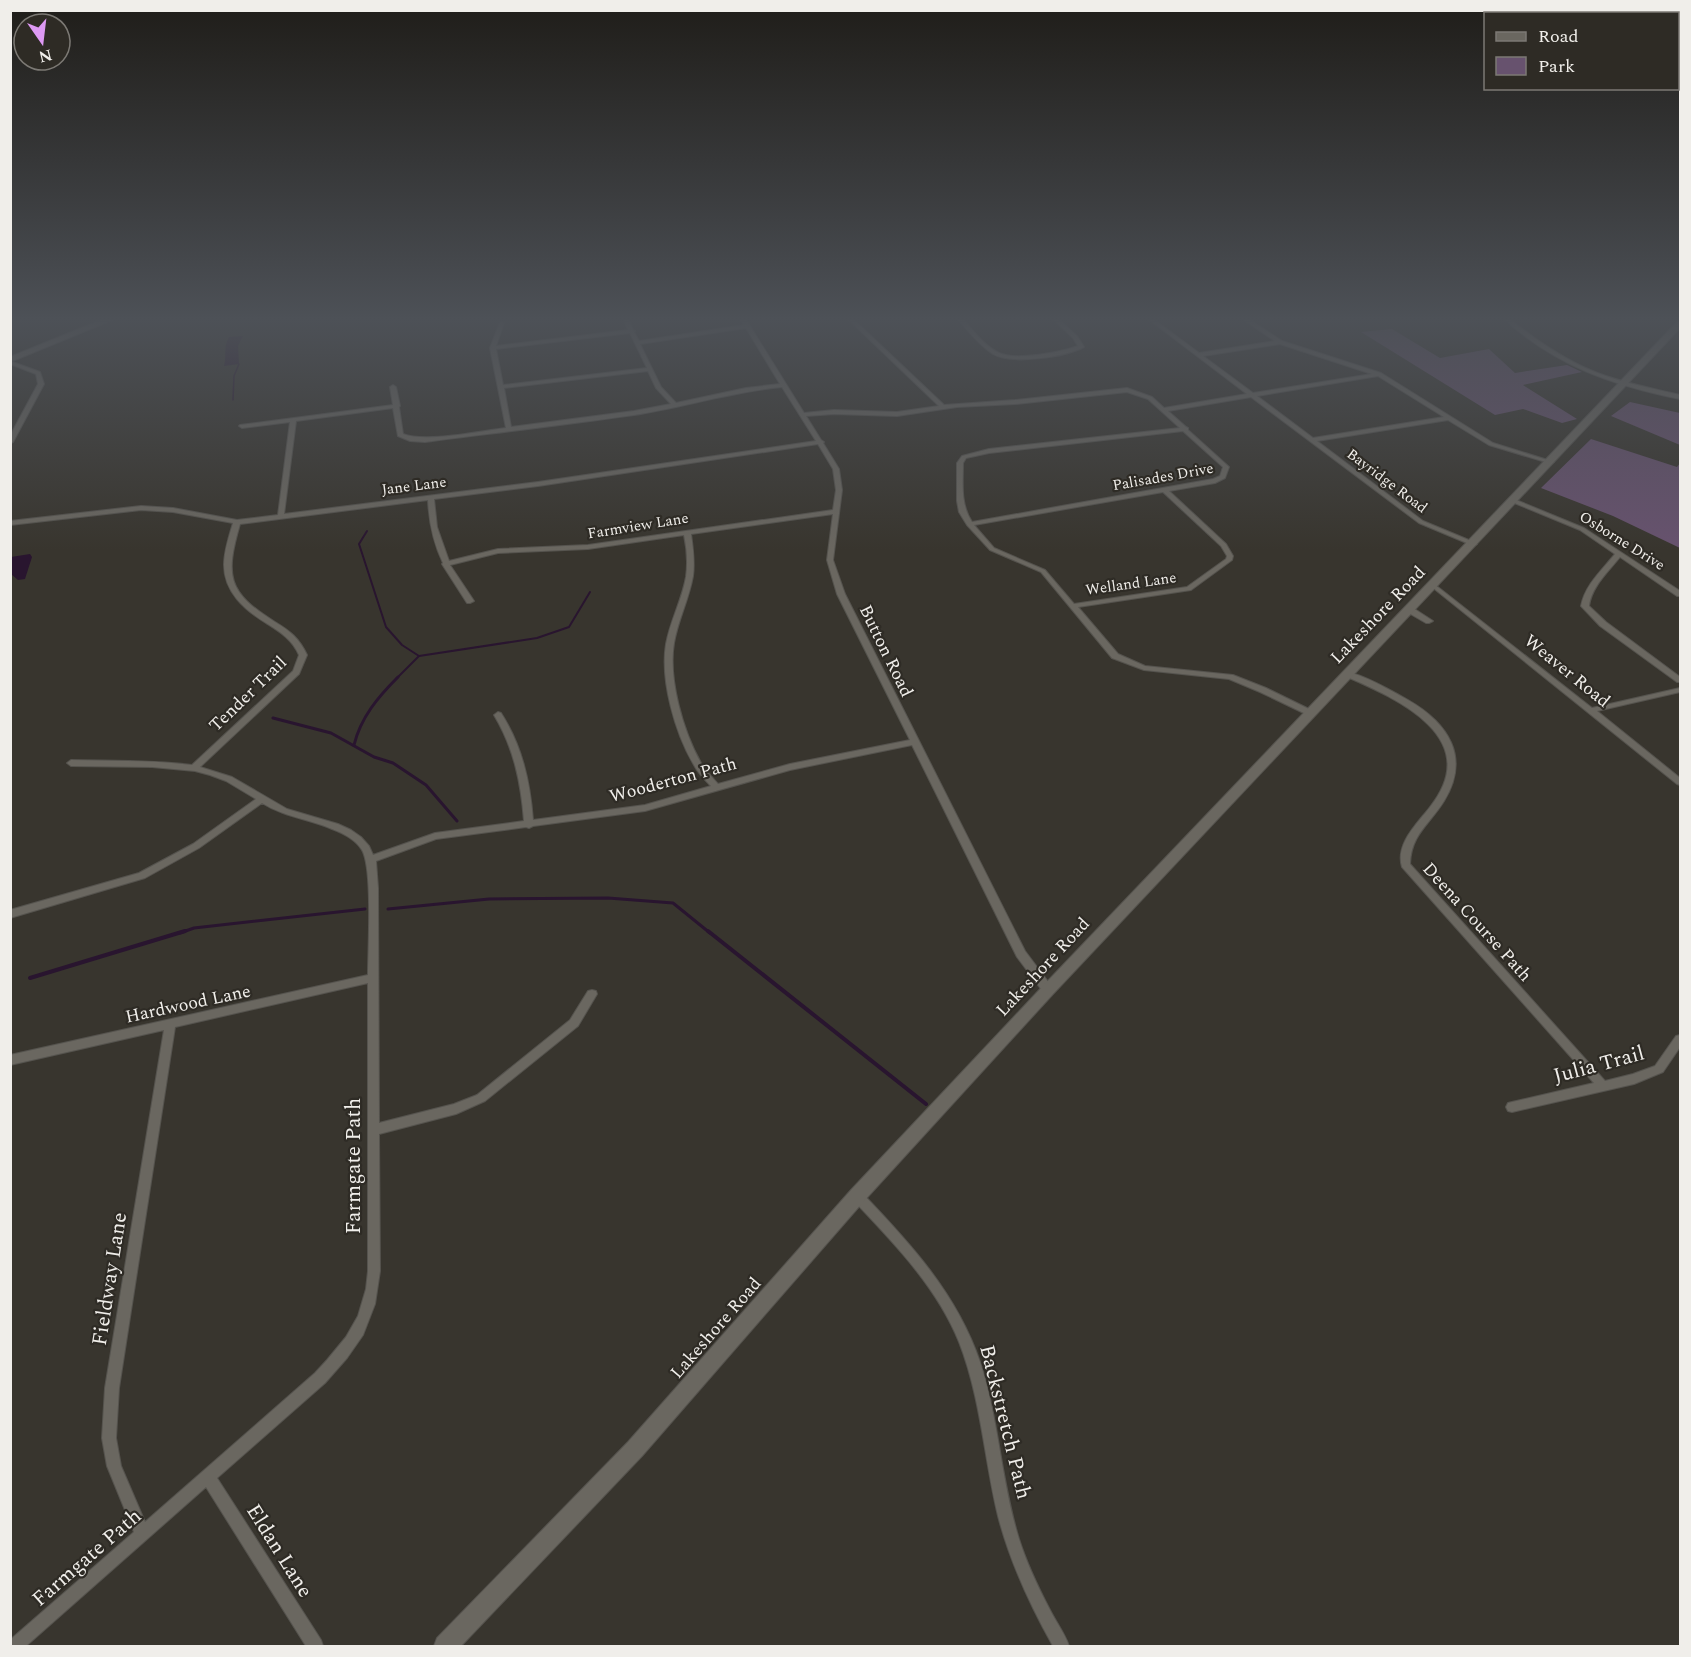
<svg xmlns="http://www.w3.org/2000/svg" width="1691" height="1657" viewBox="0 0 1691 1657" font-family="Spectral,serif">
	<rect width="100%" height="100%" fill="#38352e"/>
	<g fill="#67526e">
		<polygon points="1392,329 1440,358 1489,349 1515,373 1567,365 1582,372 1523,385 1577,419 1562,423 1523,409 1495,415 1361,332"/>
		<polygon points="1630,402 1680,413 1680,445 1611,416"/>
		<polygon points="1591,439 1677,467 1680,463 1680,548 1613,516 1541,488"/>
	</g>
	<g fill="#29152f">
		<path d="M243 336 238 346 239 364 224 366C227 356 223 348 229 337Z"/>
		<polygon points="30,554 32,557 25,579 18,580 11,574 11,557"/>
	</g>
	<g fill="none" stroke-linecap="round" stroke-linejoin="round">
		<polyline stroke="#29152f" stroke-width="1.5" points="233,400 234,376 239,364"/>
		<g stroke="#29152f" stroke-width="2">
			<polyline points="367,531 359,544 386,627 402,645 419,656 537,638 569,627 590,592"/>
			<polyline points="396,679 419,656"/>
		</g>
		<g stroke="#29152f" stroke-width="3">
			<polyline points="273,718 331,733 374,757 393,763 426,785 457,821"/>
			<path d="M354 745C361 717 378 697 398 677"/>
			<polyline points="388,909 489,899 608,898 673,903 710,933"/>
			<polyline points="180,933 194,928 365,909"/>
		</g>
		<g stroke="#29152f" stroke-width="4">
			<polyline points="708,931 926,1104"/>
			<polyline points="30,978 185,931"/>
		</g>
		<g stroke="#55534e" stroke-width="2">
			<g id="street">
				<path d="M623 318H628L633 330 635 331 634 332 639 341 744 325 740 318H745L804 413 834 410 897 412 939 406 847 318H852L944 405 1015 400 1127 388 1152 397 1164 408 1247 394 1147 318H1152L1199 353 1275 341 1241 318H1247L1282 341 1381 373 1493 443 1554 462 1549 463 1489 445 1448 420 1317 441 1423 521 1476 543 1477 544 1474 546 1419 523 1251 397 1168 411 1186 427 1188 428V430L1229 467 1225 478 1215 483 1169 491 1226 544 1233 556 1232 560 1191 590 1078 607 1118 654 1145 666 1233 675 1266 688 1313 711 1314 713 1313 715 1310 716 1260 692 1229 679 1144 670 1112 658 1041 572 990 550 967 525 959 512 957 501V463L962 456 989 449 1180 428 1148 399 1127 392 1015 404 957 407 897 416 834 414 806 416 821 440 824 442 823 443 839 469 842 490 833 560 845 594 1025 951 1052 987 1053 990 1052 993 1048 994 1044 993 1017 957 912 745 790 770 645 811 533 826 529 828 526 827 436 839 376 861 378 888 379 1123 454 1104 477 1095 570 1020 588 991 592 990 596 991 597 994 578 1026 485 1101 456 1114 379 1134 380 1271 375 1304 363 1335 347 1358 325 1383 217 1478 321 1640 323 1646H306L206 1487 26 1646H10V1640L134 1532 107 1466 102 1438 105 1388 164 1030 10 1065V1055L368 975C368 950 373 869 362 850 356 840 343 833 332 829 309 819 284 817 262 803L199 848 145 878 10 918V910L139 873 193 844 256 799 226 781 210 775 195 771 152 767 71 766 67 763 71 760C112 761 152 760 192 765L293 671 299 655C292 639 280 632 266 623 245 610 224 592 224 565 224 551 229 536 233 523L173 512 141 510 10 525V521L141 506 173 508 237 520 278 515 290 422 242 428 239 426 240 425 393 405 390 387 393 385 396 387 400 406 399 407 403 434C426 443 479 431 506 428L490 348 500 322 504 323 496 346 628 330ZM746 328 780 384 746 388 676 403 661 387 640 344ZM630 333 647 368 503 385 496 349ZM1280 344 1372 374 1253 393 1203 356ZM648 371 656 388 671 404 634 411 511 427 504 388ZM1378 376 1444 417 1313 438 1257 396ZM782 387 816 441 538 482 284 514 296 421 393 408 398 436 410 441 425 442C495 433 564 425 634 415 684 407 731 392 782 387ZM1183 431 1223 467 1220 476 1213 479 972 522C960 504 963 483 963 463L966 458 989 453ZM818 444 833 469 836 490 833 510 588 545 498 549 449 561 437 527 434 499 538 486ZM1163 492 1221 546 1227 556 1226 559 1187 587 1074 604 1045 570 994 548 974 525ZM428 500C429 522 433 542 443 563L442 564 467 603H470L474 601 450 565 498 553 588 549 684 535C687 549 688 563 686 577 682 600 670 621 666 644 660 680 675 733 694 765 698 773 705 780 711 786L645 805 533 820C530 781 522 746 501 713L498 712 494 715C514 748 521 783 524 821L435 833 373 855 369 846 361 837 351 830 338 824 287 809 232 777 200 767 299 674 307 655C299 638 290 631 275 622 227 592 225 576 240 524ZM833 514 827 560 837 594 910 740 790 764 718 784C712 777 706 771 701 763 683 731 668 679 674 643 678 620 689 599 693 576 695 562 693 548 691 534ZM368 983V1271L366 1289 358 1316 346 1337 327 1360 315 1373 145 1522 121 1466 116 1438 119 1388 175 1027Z"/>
				<path d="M957 318H962C973 330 984 346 999 353 1016 361 1061 352 1078 346L1073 338 1052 318H1057L1077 336 1084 347C1065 357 1012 365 993 354 979 345 967 330 957 318Z"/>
				<path d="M1503 318H1508C1535 339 1563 359 1595 372 1622 383 1652 388 1680 395V399C1612 385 1556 366 1503 318Z"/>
				<polygon points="10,361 40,372 44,384 13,442 10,444 10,436 38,384 36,374 10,364"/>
				<path d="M1512 500H1516L1584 528 1680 591V596H1677L1620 557C1608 572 1592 586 1589 606L1606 622 1680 677V682H1677L1600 626 1581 606C1585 585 1602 570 1615 554L1580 530 1512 502Z"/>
				<polygon points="1434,584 1592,708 1680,688 1680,692 1597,711 1680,778 1680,785 1677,784 1432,587 1432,585"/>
				<polygon points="1407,608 1413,608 1433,621 1429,623 1426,623 1407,612"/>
				<path d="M1345 672C1359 672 1394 692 1408 700 1448 723 1471 757 1444 801 1430 824 1411 834 1410 864L1605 1081 1633 1074 1655 1066 1676 1036 1680 1035V1047L1663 1072 1634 1084 1512 1112 1508 1111 1506 1107 1508 1103 1512 1102 1594 1083 1402 867C1395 844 1417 824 1430 807 1485 738 1398 699 1345 676L1344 674Z"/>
				<path d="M857 1190 861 1192C910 1243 957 1294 980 1362 999 1420 1001 1481 1019 1539 1027 1564 1038 1587 1050 1610 1056 1622 1065 1634 1069 1646H1053C1030 1605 1010 1562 998 1516 984 1458 981 1398 959 1342 937 1287 893 1242 853 1200L851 1196 853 1192Z"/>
			</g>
		</g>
		<g stroke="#55534e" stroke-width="2">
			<g id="secondary">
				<polygon points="106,318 117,318 10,362 10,357"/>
				<polygon points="1677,322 1680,322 1680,328 1053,994 863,1202 642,1456 461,1646 434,1646 437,1638 628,1442 851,1190 1043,986"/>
			</g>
		</g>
		<use href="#street" fill="#6a6760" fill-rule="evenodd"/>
		<use href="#secondary" fill="#6a6760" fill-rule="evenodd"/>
	</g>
	<linearGradient id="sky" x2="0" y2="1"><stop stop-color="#1f1d19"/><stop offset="0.58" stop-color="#4d5157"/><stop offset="1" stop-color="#4d5157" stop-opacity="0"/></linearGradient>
	<rect width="1691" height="550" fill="url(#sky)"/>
	<g text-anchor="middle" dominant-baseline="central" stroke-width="4.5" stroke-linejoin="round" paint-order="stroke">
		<g font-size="15" fill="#f0eeea" stroke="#2e2b25">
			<text transform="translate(1163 477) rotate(-10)">Palisades Drive</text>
			<text transform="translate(1387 481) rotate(37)">Bayridge Road</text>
			<text transform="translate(414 486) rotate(-7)">Jane Lane</text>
			<text transform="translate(638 526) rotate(-9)">Farmview Lane</text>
			<text transform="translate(1622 541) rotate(32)">Osborne Drive</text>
			<text transform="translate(1131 584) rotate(-8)">Welland Lane</text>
		</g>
		<g font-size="18" fill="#f0eeea" stroke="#2e2b25">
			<text transform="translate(1378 615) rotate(-46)">Lakeshore Road</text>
			<text transform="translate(886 651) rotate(64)">Button Road</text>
			<text transform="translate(1567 671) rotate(39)">Weaver Road</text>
			<text transform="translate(248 694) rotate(-44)">Tender Trail</text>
			<text transform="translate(673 780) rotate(-15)">Wooderton Path</text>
			<text transform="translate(1477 922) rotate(48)">Deena Course Path</text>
			<text transform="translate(1043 967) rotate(-47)">Lakeshore Road</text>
			<text transform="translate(188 1004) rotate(-12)">Hardwood Lane</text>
			<text transform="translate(716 1328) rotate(-49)">Lakeshore Road</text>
		</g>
		<g font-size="21" fill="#f0eeea" stroke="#2e2b25">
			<text transform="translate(1599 1065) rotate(-15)">Julia Trail</text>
			<text transform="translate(354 1166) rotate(-90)">Farmgate Path</text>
			<text transform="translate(110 1279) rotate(-81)">Fieldway Lane</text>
			<text transform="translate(1005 1422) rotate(76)">Backstretch Path</text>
			<text transform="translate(279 1551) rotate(58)">Eldan Lane</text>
			<text transform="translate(87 1558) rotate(-41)">Farmgate Path</text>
		</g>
	</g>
	<rect width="1691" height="1657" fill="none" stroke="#f0eeea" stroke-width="24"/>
	<rect x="1484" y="12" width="195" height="78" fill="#2e2b25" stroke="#7c7974" stroke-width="1.5"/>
	<rect x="1496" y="32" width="30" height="9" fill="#6a6760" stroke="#7c7974" stroke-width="1.5"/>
	<text x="1538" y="42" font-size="18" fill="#f0eeea">Road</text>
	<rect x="1496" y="57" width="30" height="18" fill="#67526e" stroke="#7c7974" stroke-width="1.5"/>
	<text x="1538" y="72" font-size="18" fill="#f0eeea">Park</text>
	<g transform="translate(42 42) rotate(166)"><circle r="28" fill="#2e2b25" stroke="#7c7974" stroke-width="1.5"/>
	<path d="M0-4.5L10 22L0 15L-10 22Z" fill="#dd99f3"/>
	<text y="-9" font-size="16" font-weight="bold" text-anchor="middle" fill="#f0eeea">N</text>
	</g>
</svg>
